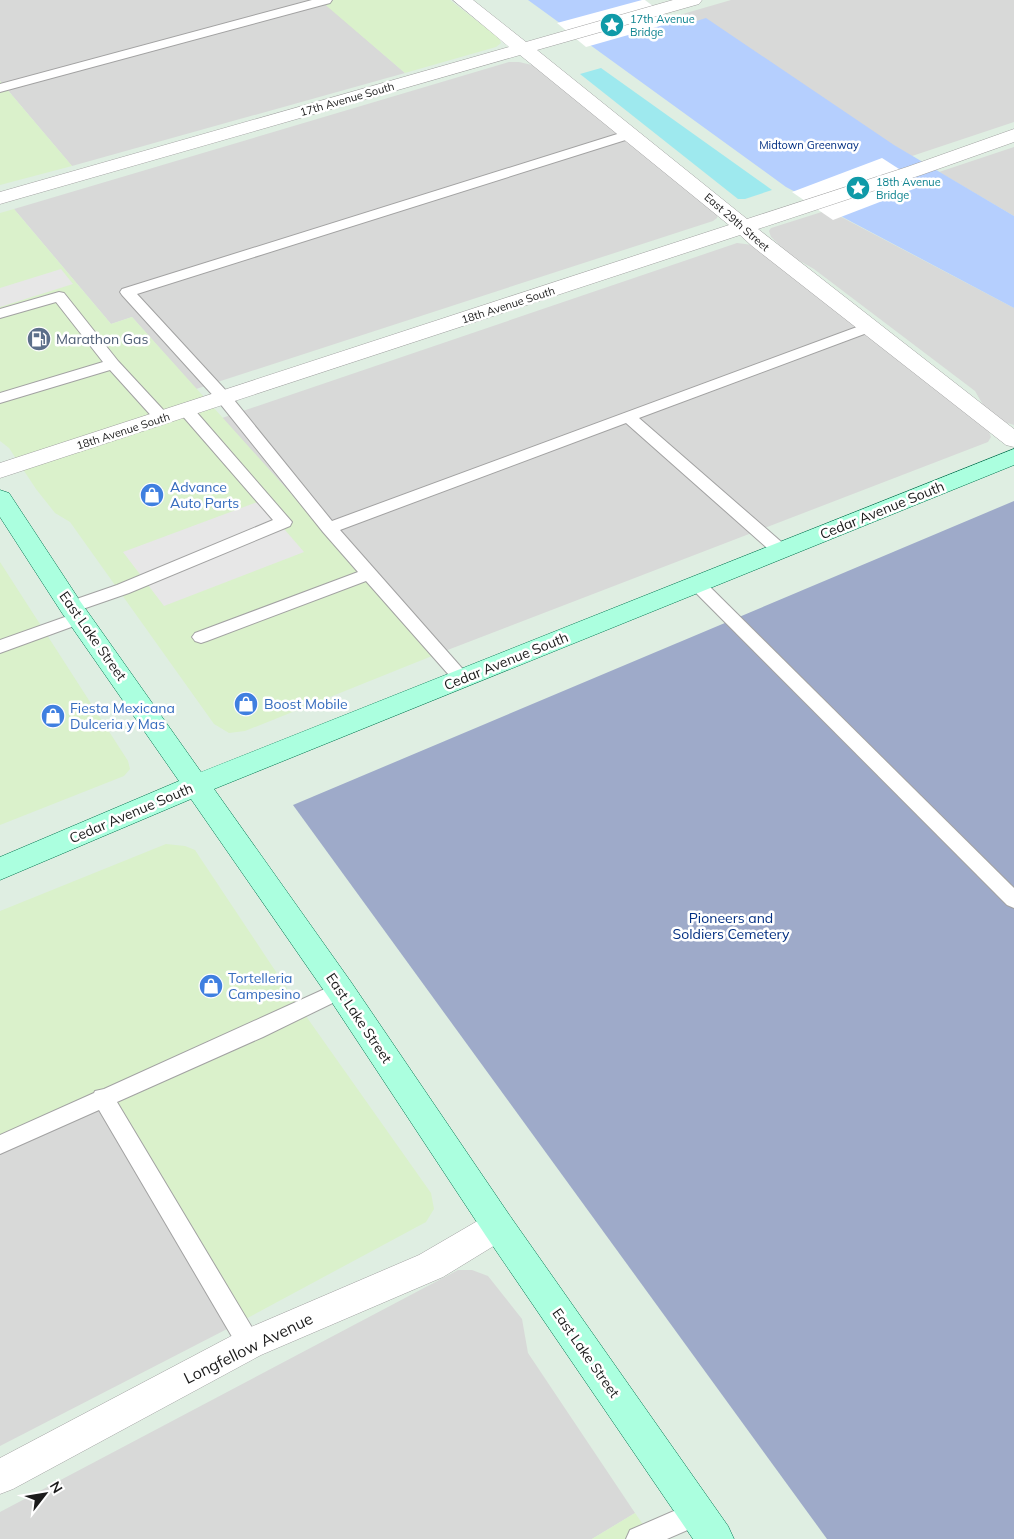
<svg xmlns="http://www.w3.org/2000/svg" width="1014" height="1539" viewBox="0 0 1014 1539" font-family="Mulish,sans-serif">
	<rect width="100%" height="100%" fill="#dfeee2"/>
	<g fill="#d8d9d8">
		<polygon points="0,0 330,0 323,2 405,73 72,166 0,81"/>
		<polygon points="731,0 1014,0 1014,122 912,156 669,18"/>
		<polygon points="509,62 519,62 532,65 718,213 717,218 713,221 196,389 132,317 111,324 14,209"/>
		<polygon points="1014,147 1014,216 939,172"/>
		<polygon points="828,210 1014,308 1014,425 1001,421 986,410 975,391 814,269 791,256 771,237 769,231 771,228"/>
		<polygon points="737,243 753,245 988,430 991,437 988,442 432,656 349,558 222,418"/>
		<polygon points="96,1099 227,1329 0,1446 0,1145"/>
		<polygon points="458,1270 472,1270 488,1276 522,1319 528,1353 635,1513 592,1539 0,1539 0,1512"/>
	</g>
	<g fill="#daf1cb">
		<polygon points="329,0 450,0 499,38 501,43 496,47 405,73 322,2"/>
		<polygon points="0,81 72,166 0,185"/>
		<polygon points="14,209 111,324 132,317 349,558 432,656 245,731 229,733 214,724 70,522 55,513 36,489 9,448 0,441 0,213"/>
		<polygon points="0,562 128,761 130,769 124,776 0,825"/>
		<polygon points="166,844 185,846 195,850 296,1002 431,1193 434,1209 426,1222 227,1329 96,1099 0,1145 0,911"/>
		<polygon points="635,1513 653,1539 592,1539"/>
	</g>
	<polygon fill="#9ee9ee" points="601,68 772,190 745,199 738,199 580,74"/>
	<polygon fill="#9eaac9" points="1014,501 1014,1539 827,1539 293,805"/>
	<polygon fill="#b5cffe" points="528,0 644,0 681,26 706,18 894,145 1014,216 1014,308 786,187"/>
	<g fill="#e7e7e7">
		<polygon points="61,269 73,284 0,307 0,288"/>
		<polygon points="260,501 304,552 164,606 123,552"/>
	</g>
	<g fill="#fff">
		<polygon points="642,0 645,0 674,22 586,47 557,23"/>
		<polygon points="882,158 924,185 833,220 792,192"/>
	</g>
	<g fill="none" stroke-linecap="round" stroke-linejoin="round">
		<g stroke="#a2a2a2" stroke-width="2">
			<g id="lane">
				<polygon points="312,0 332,0 330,3 0,92 0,84"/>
				<polygon points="630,130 635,131 637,134 635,137 137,294 230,395 332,521 865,324 875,324 877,327 875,330 639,418 786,546 788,550 786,554 780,555 774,554 626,423 340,530 468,675 471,679 468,683 462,685 456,683 366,581 207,641 201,643 195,641 192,637 195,633 358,572 323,532 218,401 122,295 120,292 122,289"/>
				<polygon points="59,292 64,293 118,361 168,415 170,418 168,421 156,421 110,370 0,403 0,393 103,362 56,302 0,318 0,309"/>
				<polygon points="186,405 192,407 292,522 290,526 129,593 77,611 71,613 65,611 62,607 65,603 117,585 273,520 180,413 178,410 180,407"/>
				<polygon points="696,577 702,579 1014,888 1014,908 1007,905 690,587 687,583 690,579"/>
				<polygon points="79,612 85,614 88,618 85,622 0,653 0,640"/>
				<polygon points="340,982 347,984 350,990 347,996 263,1037 117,1102 257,1336 261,1344 257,1352 249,1355 241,1352 99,1110 0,1154 0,1135 94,1093 95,1091 104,1089"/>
				<polygon points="697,1501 706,1504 710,1513 706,1522 667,1539 626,1539 630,1530"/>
			</g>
		</g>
		<g stroke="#a2a2a2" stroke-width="1">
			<g id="street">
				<polygon points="453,0 473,0 526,42 673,0 702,0 699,4 537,50 747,219 907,167 1014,129 1014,142 921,175 758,229 1014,429 1014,447 1006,445 752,246 740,235 0,478 0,463 729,225 520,55 0,204 0,192 509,47"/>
				<polygon points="498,1212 510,1216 515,1226 510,1236 443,1277 261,1355 13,1489 0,1494 0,1458 237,1333 419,1255 486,1216"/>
			</g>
		</g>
		<g stroke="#00734e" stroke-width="1">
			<polygon id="secondary" points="1014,449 1014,465 214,789 351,982 510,1216 728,1526 734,1539 693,1539 486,1236 329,998 191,799 0,880 0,857 179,781 62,613 0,517 0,490 9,493 80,601 201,772"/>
		</g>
		<use href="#lane" fill="#fff" fill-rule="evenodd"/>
		<use href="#street" fill="#fff" fill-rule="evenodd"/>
		<use href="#secondary" fill="#abffdf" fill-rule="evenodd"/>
	</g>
	<defs>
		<g id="sight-disc" transform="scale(1.25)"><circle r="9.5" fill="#0f9aa8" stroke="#fff"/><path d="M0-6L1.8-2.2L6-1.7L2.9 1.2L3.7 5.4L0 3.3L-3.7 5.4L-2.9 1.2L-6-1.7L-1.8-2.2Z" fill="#fff"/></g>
		<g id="fuel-disc" transform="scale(1.25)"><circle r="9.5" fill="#5c6f8a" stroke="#fff"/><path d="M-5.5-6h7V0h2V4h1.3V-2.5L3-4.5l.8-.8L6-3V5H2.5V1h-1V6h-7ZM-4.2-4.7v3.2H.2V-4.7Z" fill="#fff"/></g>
		<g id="shop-disc" transform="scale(1.25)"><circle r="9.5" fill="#3f7fe0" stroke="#fff"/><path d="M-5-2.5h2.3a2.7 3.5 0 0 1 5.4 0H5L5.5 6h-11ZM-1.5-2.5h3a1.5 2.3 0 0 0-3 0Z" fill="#fff"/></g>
	</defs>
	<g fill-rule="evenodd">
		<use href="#sight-disc" x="612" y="25"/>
		<use href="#sight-disc" x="858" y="188"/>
		<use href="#fuel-disc" x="39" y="339"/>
		<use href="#shop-disc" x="152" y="495"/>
		<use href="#shop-disc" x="246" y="704"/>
		<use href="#shop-disc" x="53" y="716"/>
		<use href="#shop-disc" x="211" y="986"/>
	</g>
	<g text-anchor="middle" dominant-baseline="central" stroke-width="5" stroke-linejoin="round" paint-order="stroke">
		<g font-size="11" fill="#0d838f" stroke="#fff" text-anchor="start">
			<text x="630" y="19">17th Avenue<tspan x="630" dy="13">Bridge</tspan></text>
			<text x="876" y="182">18th Avenue<tspan x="876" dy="13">Bridge</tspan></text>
		</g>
		<g font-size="11" fill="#1b1b1b" stroke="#fff">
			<text transform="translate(347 99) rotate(-16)">17th Avenue South</text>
			<text transform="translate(737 222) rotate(41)">East 29th Street</text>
			<text transform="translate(508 305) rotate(-18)">18th Avenue South</text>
			<text transform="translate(123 431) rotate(-18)">18th Avenue South</text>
		</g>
		<g font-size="11" fill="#012e81" stroke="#fff">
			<text x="809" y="145">Midtown Greenway</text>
		</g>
		<g font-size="14" fill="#4e5e75" stroke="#fff" text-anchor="start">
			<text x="56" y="339">Marathon Gas</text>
		</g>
		<g font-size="14" fill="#366cbe" stroke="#fff" text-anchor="start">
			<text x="170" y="487">Advance<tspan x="170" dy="16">Auto Parts</tspan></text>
			<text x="264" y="704">Boost Mobile</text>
			<text x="70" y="708">Fiesta Mexicana<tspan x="70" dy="16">Dulceria y Mas</tspan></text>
			<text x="228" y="978">Tortelleria<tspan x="228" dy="16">Campesino</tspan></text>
		</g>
		<g font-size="14" fill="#1b1b1b" stroke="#fff">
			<text transform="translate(882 510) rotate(-22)">Cedar Avenue South</text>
			<text transform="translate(93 636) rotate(55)">East Lake Street</text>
			<text transform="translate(506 661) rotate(-22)">Cedar Avenue South</text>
			<text transform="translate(131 813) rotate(-23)">Cedar Avenue South</text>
			<text transform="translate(359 1018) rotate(56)">East Lake Street</text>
			<text transform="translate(586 1353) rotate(55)">East Lake Street</text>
		</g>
		<g font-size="14" fill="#012e81" stroke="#fff">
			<text x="731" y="918">Pioneers and<tspan x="731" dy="16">Soldiers Cemetery</tspan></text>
		</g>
		<g font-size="16" fill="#1b1b1b" stroke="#fff">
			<text transform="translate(248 1348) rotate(-26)">Longfellow Avenue</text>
		</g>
	</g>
	<g transform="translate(45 1494) rotate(59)" stroke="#ffffff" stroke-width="4" paint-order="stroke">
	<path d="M0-4L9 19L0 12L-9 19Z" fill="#1b1b1b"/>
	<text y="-8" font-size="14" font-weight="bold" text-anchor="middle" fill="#1b1b1b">N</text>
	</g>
</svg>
